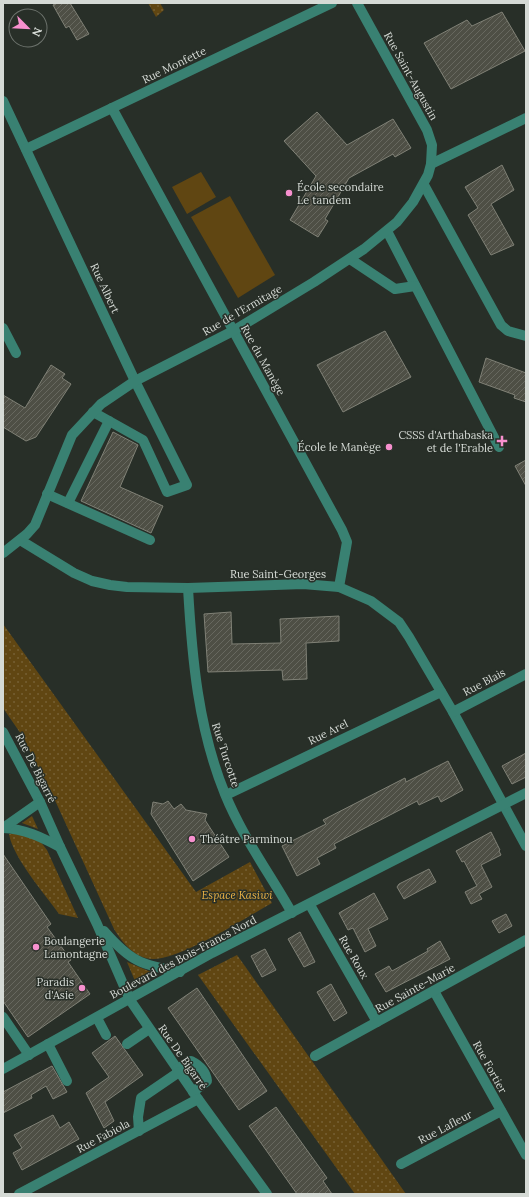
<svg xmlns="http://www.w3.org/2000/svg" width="529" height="1197" viewBox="0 0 529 1197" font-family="Lora,serif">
	<defs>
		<pattern id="grass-dots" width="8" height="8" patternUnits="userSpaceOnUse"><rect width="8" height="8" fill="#604612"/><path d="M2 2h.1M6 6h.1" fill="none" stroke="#766034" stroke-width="1.8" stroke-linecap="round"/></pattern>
		<pattern id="building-hatch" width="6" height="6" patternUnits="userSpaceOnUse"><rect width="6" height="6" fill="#4e4f45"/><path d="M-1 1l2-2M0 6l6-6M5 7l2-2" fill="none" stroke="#67685f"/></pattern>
	</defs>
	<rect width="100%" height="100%" fill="#282f28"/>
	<g fill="url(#grass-dots)">
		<polygon points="148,3 160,3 164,10 156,17"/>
		<path d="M3 624 196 892 250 862 272 903C245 918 182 959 153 959 135 959 122 942 114 929L53 796 21 734 3 708Z"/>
		<polygon points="32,816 38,829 22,823"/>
		<path d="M19 832 40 841 47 850 78 918 59 914C45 894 13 858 9 834Z"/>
		<polygon points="237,955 406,1194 355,1194 198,975"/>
		<polygon points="127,962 151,972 135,981"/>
	</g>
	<g fill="#604612">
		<polygon points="201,172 216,197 187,214 172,187"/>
		<polygon points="230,196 275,275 238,298 191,217"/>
	</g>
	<g fill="url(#building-hatch)" stroke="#808176">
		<polygon points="57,3 70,3 89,34 77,40 69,26 66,28 53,5"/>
		<polygon points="502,12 525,51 451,89 424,43 467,20 472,26"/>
		<polygon points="317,112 347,145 393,119 411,148 395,157 393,154 349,178 325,219 328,221 318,237 290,220 316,176 284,141"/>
		<polygon points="502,165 514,190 491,204 514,245 491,255 468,215 478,208 465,187"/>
		<polygon points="385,331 411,377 343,412 317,365"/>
		<polygon points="486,358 526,373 526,402 514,398 515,395 479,382"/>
		<polygon points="51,365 65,374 62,378 71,384 36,437 26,441 3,427 3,395 25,408"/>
		<polygon points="113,432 138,445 120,487 163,506 151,533 81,501"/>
		<polygon points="526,460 526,486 515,466"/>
		<polygon points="231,612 232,644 281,643 280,619 339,616 339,641 306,643 307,679 283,680 282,670 208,672 204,614"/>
		<polygon points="526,753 526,777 512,784 502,766"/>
		<polygon points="448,761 463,790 441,802 438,796 419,805 417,801 334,844 336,848 317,858 320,864 297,876 282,846 326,824 323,820 405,778 406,782"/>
		<polygon points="168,801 174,809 181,804 186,810 207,814 205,820 229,857 193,881 151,814 153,802 163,804"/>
		<polygon points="491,832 500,850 499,851 501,855 481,865 492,887 479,894 482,899 471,904 465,892 477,886 464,861 462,862 456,851"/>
		<polygon points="3,854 51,924 47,927 71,960 68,962 90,994 28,1037 3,1001"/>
		<polygon points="429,869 436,882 404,899 397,887 399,884"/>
		<polygon points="374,893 388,919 368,929 376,946 365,952 353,928 348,930 339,913"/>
		<polygon points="506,914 512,926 499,933 492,921"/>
		<polygon points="300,932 315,962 304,967 288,939"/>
		<polygon points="440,941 450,959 386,992 375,974 389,966 392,971 428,951 427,949"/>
		<polygon points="265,949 276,970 262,977 251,956"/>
		<polygon points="331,984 347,1013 334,1021 317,992"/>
		<polygon points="197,988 267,1091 239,1110 168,1008"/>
		<polygon points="115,1036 143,1075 105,1102 114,1121 104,1128 86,1093 109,1077 92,1053"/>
		<polygon points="52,1066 67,1092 53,1099 46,1086 31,1095 32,1098 3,1113 3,1092"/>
		<polygon points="276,1107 327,1178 323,1181 332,1194 297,1194 249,1126"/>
		<polygon points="53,1115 60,1128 69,1122 79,1139 22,1170 13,1153 22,1148 14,1135"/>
	</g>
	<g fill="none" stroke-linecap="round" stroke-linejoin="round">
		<g stroke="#398172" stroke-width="10">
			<polyline points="3,101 135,381 187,485 167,492 143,440 93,412"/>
			<polyline points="112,108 342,530 347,542 339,587"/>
			<polyline points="26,149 332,3"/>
			<polyline points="431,164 526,118"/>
			<polyline points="424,185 501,325 508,331 526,336"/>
			<polyline points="387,231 499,447"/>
			<polyline points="350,259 395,289 415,286"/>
			<polyline points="3,328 16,353"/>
			<polyline points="47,494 150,540"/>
			<polyline points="68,503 109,421"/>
			<polyline points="20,540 74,573 92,581 110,585 127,587 188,588 303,584 339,587 371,601 399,622 409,637 453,712 526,846"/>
			<polyline points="3,553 27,534 35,525 72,435 101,404 135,381 233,331 314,282 364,249 397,222 413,202 428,175 431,164 432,145 427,130 357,3"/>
			<path d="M188 588C192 658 198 728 225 794 242 836 270 874 292 913"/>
			<polyline points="453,712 526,674"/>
			<polyline points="3,732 40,802 60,847 97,924 130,1000 198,1099 267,1194"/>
			<polyline points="226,795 441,692"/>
			<path d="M3 828C25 829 41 837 60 847"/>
			<polyline points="3,828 40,802"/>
			<polyline points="310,905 377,1022"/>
			<path d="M104 931C131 962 140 964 180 972"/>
			<polyline points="434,991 526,1155"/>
			<polyline points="3,1017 29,1055"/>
			<polyline points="97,1018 106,1035"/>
			<polyline points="48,1044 67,1081"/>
			<polyline points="127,1044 149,1029"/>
			<polyline points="315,1056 526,940"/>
			<polyline points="3,1069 212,953 526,793"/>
			<path d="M177 1069 191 1061C199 1065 206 1072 207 1081L193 1092"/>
			<polyline points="139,1131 138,1117 141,1098 179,1072"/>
			<polyline points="401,1164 501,1111"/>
			<polyline points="19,1194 198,1099"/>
		</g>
	</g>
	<g fill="#f790ce" stroke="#282f28" stroke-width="1.5">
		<circle cx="289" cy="193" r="4"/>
		<path d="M500 435h4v4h4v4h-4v4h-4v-4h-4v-4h4z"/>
		<circle cx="389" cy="447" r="4"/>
		<circle cx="192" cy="839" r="4"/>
		<circle cx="36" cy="947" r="4"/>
		<circle cx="82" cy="988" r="4"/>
	</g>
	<g text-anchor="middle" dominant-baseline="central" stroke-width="3" stroke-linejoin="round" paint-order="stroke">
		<g font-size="11" fill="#d5dad5" stroke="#282f28">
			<text transform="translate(174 65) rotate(-26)">Rue Monfette</text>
			<text transform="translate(411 76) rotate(61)">Rue Saint-Augustin</text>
			<text transform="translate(105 288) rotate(65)">Rue Albert</text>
			<text transform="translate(242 310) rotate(-30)">Rue de l'Ermitage</text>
			<text transform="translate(263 360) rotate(61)">Rue du Manège</text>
			<text x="278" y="574">Rue Saint-Georges</text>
			<text transform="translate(484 682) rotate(-28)">Rue Blais</text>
			<text transform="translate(328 732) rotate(-26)">Rue Arel</text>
			<text transform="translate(226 755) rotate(72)">Rue Turcotte</text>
			<text transform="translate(36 768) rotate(63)">Rue De Bigarré</text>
			<text transform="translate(183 957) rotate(-28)">Boulevard des Bois-Francs Nord</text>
			<text transform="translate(354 957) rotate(60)">Rue Roux</text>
			<text transform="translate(415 988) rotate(-29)">Rue Sainte-Marie</text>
			<text transform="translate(183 1057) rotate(55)">Rue De Bigarré</text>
			<text transform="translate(490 1067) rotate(61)">Rue Fortier</text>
			<text transform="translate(445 1127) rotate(-28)">Rue Lafleur</text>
			<text transform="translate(103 1136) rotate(-28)">Rue Fabiola</text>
		</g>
		<g font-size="11" fill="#d5dad5" stroke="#282f28" text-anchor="start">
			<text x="297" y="187">École secondaire<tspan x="297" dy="13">Le tandem</tspan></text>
			<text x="493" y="435" text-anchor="end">CSSS d'Arthabaska<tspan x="493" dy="13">et de l'Erable</tspan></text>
			<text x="381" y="447" text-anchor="end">École le Manège</text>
			<text x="200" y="839">Théâtre Parminou</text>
			<text x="44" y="941">Boulangerie<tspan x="44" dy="13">Lamontagne</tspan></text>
			<text x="74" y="982" text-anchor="end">Paradis<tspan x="74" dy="13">d'Asie</tspan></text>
		</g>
		<g font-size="11" font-style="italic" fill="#edb446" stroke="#282f28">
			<text x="237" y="895">Espace Kasiwi</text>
		</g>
	</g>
	<rect width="529" height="1197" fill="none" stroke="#d5dad5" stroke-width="8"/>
	<g transform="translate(28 28) rotate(114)"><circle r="19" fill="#282f28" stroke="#6d736d"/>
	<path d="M0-3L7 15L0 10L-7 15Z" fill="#f790ce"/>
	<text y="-6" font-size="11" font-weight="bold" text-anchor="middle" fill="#d5dad5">N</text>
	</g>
</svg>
